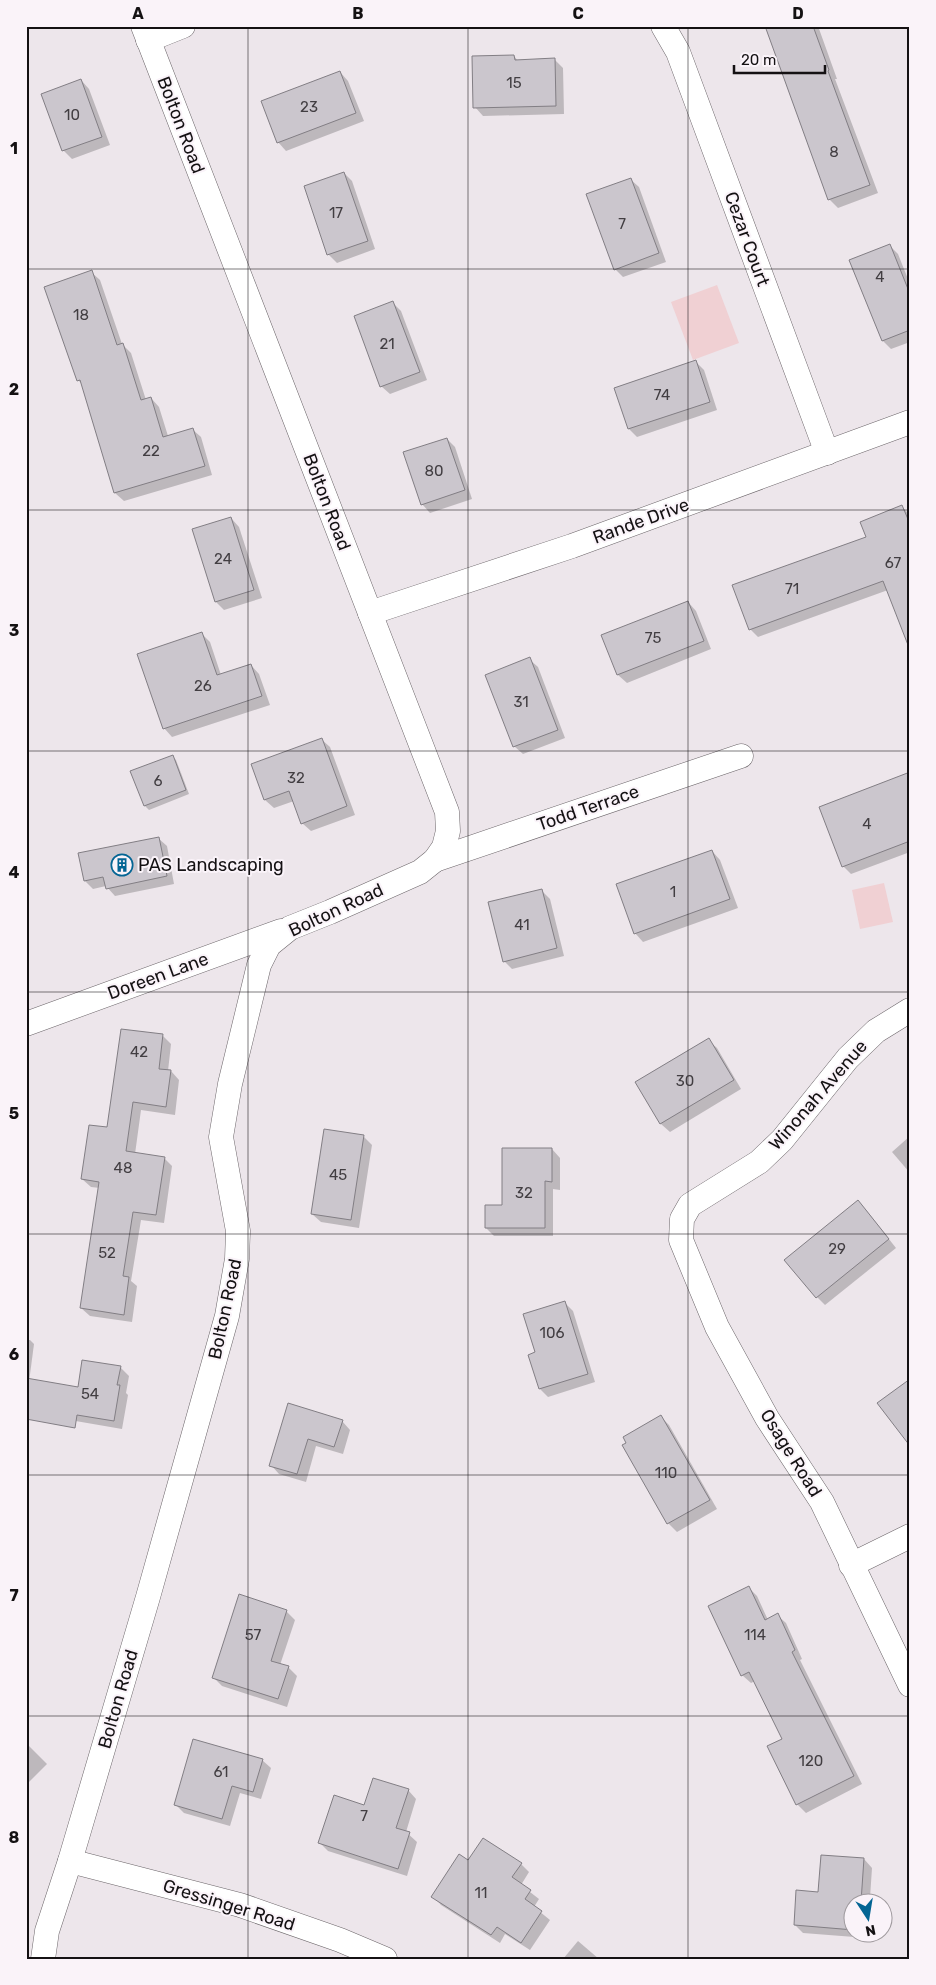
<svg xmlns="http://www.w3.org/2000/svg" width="936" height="1985" viewBox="0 0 936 1985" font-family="Rubik,sans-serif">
	<rect width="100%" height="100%" fill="#ede6eb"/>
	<g fill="#f0d0d3">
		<polygon points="717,285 739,343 693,360 671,302"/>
		<polygon points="884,883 893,922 860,929 852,890"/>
	</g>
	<g fill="#0003">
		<polygon points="767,26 818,26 837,79 835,79 878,193 838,208 830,200"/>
		<polygon points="514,56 518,61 554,59 563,68 564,114 483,116 475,107"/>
		<polygon points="340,72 348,81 364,121 286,151 278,142"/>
		<polygon points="81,80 89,89 110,145 72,159 63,150"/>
		<polygon points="344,173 352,181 375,249 337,263 328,254"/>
		<polygon points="630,179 639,187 666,262 623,277 615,269"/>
		<polygon points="889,245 898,254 910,284 910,342 891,349 883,341 851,260"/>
		<polygon points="91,272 100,280 122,344 131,353 146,400 151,398 159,407 168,436 192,429 201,437 212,475 124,501 115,493 82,384 78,380"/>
		<polygon points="393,303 401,311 427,380 390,394 381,386"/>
		<polygon points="695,361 704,370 717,410 637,437 629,429 615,388"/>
		<polygon points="447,439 455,447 472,499 430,513 422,504"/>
		<polygon points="902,507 910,515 910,614 888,590 758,637 750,629 867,538"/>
		<polygon points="231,518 239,527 262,598 224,610 216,602"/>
		<polygon points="688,602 696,611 711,649 627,683 618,675 603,636"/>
		<polygon points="201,633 210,642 221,675 251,665 259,674 270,705 172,737 164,728"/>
		<polygon points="529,659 538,667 565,738 523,754 514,746"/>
		<polygon points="321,739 330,747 355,815 311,831 302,823 294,801 274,808 265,800 252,765"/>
		<polygon points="172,756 176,760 189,794 149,810 145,806"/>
		<polygon points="910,774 910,852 851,874 843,866"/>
		<polygon points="158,838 167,846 174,884 115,896 106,886 93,889 85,881"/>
		<polygon points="712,851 720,860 738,908 643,942 635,933"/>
		<polygon points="542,891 550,899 564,956 512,969 504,961"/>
		<polygon points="163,1036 171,1044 168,1071 171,1071 179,1080 175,1115 141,1110 135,1154 164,1158 172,1166 164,1223 141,1220 131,1281 137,1286 132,1322 90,1316 81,1308 100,1188 91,1187 82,1179 108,1129"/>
		<polygon points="708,1040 717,1048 741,1089 670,1132 661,1124 637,1083"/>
		<polygon points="910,1136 910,1173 892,1152"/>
		<polygon points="364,1137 372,1145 359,1228 321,1222 312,1214"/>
		<polygon points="552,1149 560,1158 560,1190 553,1189 553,1236 494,1236 486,1228"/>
		<polygon points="866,1210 896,1248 825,1305 817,1297"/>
		<polygon points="564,1302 573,1311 595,1382 548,1397 540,1389"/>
		<polygon points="26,1340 30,1340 34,1344 29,1382 26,1381"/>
		<polygon points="120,1367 129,1376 126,1393 128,1395 122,1429 64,1419 79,1388"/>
		<polygon points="289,1405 342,1421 350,1430 343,1454 316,1446 306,1482 279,1474 271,1465"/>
		<polygon points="661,1417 669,1425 717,1509 677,1532 668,1523 624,1446"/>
		<polygon points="749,1588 757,1596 768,1620 777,1615 786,1623 802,1659 800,1660 862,1784 806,1813 797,1804 768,1747 783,1739 755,1681 751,1683 742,1675"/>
		<polygon points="286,1611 295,1620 280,1665 288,1667 297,1676 287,1707 222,1686 214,1678"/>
		<polygon points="26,1743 47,1764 26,1785"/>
		<polygon points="262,1760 271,1768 261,1799 240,1793 230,1826 184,1813 175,1804"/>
		<polygon points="408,1790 416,1799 406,1832 417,1842 407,1876 328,1851 320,1843 365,1806"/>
		<polygon points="864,1859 872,1868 870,1898 874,1898 879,1902 854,1902 854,1932 881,1932 880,1939 803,1933 795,1925 819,1893"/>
		<polygon points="469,1862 521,1864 529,1872 521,1885 539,1899 534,1907 550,1920 530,1950 505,1934 500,1943 441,1905 433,1896"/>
		<polygon points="578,1941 599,1959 563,1959"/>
	</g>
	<g fill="#cbc6cd" stroke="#827e84">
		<polygon points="765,26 813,26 829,70 828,71 870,185 828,200"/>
		<polygon points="514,55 515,60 555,58 556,106 473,108 472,56"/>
		<polygon points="340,71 356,113 277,143 261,101"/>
		<polygon points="81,79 102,137 62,151 41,94"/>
		<polygon points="344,172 368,241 327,255 304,186"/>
		<polygon points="631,178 659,253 614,270 586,194"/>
		<polygon points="890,244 910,294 910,330 882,341 849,260"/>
		<polygon points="92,270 117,345 123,343 141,400 151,397 163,437 193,428 205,466 114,493 80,380 77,381 44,287"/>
		<polygon points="393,301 420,372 380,387 354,316"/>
		<polygon points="696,360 710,402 628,429 614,388"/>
		<polygon points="447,438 465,490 421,505 403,452"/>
		<polygon points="902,505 910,524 910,645 908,645 883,581 749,630 732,585 866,537 860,522"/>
		<polygon points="231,517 254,590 215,602 192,529"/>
		<polygon points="688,601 704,641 617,675 601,635"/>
		<polygon points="202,632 217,675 251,664 262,696 163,729 137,654"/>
		<polygon points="530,657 558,730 513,747 485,675"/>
		<polygon points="322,738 347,806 301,824 289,791 264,800 251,764"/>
		<polygon points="173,755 186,790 144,806 130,771"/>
		<polygon points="910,772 910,841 842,867 819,807"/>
		<polygon points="159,837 167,876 106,889 103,877 84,881 78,853"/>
		<polygon points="712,850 730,899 634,934 616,884"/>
		<polygon points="542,889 557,948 503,962 488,902"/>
		<polygon points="121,1029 163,1034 159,1069 171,1070 166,1107 133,1102 126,1151 165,1157 156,1215 133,1212 123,1276 129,1277 124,1315 80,1308 99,1182 81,1179 89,1125 107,1127"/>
		<polygon points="709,1038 734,1080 660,1124 635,1082"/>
		<polygon points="324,1129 364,1135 351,1220 311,1214"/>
		<polygon points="502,1148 552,1148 552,1182 545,1181 545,1228 485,1228 485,1205 502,1205"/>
		<polygon points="858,1200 889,1239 816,1298 784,1260"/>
		<polygon points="565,1301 588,1374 539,1389 528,1355 535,1352 523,1314"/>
		<polygon points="82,1360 121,1366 117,1385 120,1385 114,1421 77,1415 75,1428 26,1419 26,1378 78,1387"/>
		<polygon points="910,1379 910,1446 877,1403"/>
		<polygon points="288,1403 343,1420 334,1447 308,1439 297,1474 269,1466"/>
		<polygon points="661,1415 710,1500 667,1524 622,1445 626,1443 623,1437"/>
		<polygon points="749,1586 765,1620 778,1613 795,1650 792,1652 854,1776 796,1805 767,1746 782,1739 749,1672 741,1676 708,1606"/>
		<polygon points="239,1594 287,1610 271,1661 289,1666 278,1699 212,1678"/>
		<polygon points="193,1739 263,1759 253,1792 232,1786 222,1819 174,1805"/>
		<polygon points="373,1778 409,1789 396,1828 410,1832 398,1869 318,1843 334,1795 364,1805"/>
		<polygon points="483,1838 522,1863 512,1877 531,1890 525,1899 542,1911 521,1943 497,1927 491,1935 431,1897 459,1854 468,1860"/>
		<polygon points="821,1855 864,1858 861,1902 854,1902 854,1930 794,1925 796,1890 818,1892"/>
	</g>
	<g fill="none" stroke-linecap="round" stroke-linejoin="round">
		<g stroke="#6c666a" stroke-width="25">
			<g id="minor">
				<polyline points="663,26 678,52 827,453"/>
				<polyline points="148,40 183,26"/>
				<polyline points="370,613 572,546 910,422"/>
				<polyline points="435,860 741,756"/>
				<polyline points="910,1010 876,1031 848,1058 782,1140 759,1162 690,1205 682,1219 681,1240 717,1327 767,1418 822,1502 910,1685"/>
				<polyline points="26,1024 281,931"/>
				<polyline points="851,1565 910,1536"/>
				<polyline points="70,1861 240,1905 340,1940 385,1959"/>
				<polyline points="43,1959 47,1931 70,1861 148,1597 227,1316 237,1259 238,1231 221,1137 230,1084 259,965 269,945 290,928 330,912 420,872 435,860 444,847 448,831 447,812 143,26"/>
			</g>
		</g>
		<use href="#minor" stroke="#fff" stroke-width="24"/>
	</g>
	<path fill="none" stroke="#141113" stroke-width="1" stroke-opacity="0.55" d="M248 26V1959M468 26V1959M688 26V1959M26 269H910M26 510H910M26 751H910M26 992H910M26 1234H910M26 1475H910M26 1716H910"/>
	<defs>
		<g id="building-ring" transform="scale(1.125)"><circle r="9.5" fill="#faf3f9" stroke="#046594" stroke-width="1.5"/><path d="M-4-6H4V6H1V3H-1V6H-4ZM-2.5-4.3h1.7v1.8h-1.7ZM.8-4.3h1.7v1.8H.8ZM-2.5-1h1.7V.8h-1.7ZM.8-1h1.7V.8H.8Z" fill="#046594"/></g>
	</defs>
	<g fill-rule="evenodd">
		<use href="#building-ring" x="122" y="865"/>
	</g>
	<g text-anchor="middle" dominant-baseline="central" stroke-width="4" stroke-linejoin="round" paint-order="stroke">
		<g font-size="15" fill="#423e42">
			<text x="514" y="83">15</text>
			<text x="309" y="107">23</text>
			<text x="72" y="115">10</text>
			<text x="834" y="152">8</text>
			<text x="336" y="213">17</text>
			<text x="622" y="224">7</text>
			<text x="880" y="277">4</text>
			<text x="81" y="315">18</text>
			<text x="387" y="344">21</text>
			<text x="662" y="395">74</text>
			<text x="151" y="451">22</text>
			<text x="434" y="471">80</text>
			<text x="223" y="559">24</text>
			<text x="893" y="563">67</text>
			<text x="792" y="589">71</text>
			<text x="653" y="638">75</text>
			<text x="203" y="686">26</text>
			<text x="521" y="702">31</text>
			<text x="296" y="778">32</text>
			<text x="158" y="781">6</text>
			<text x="867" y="824">4</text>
			<text x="673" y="892">1</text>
			<text x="522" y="925">41</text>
			<text x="139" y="1052">42</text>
			<text x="685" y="1081">30</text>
			<text x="123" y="1168">48</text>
			<text x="338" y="1175">45</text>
			<text x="524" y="1193">32</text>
			<text x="837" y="1249">29</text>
			<text x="107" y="1253">52</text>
			<text x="552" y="1333">106</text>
			<text x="90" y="1394">54</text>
			<text x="666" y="1473">110</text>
			<text x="253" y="1635">57</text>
			<text x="755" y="1635">114</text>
			<text x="811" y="1761">120</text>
			<text x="221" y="1772">61</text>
			<text x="364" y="1816">7</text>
			<text x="481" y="1893">11</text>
		</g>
		<g font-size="18" fill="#141113" stroke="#faf3f9">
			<text transform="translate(181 125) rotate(69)">Bolton Road</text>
			<text transform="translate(747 239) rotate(70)">Cezar Court</text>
			<text transform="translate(327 502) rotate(69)">Bolton Road</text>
			<text transform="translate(641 521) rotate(-20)">Rande Drive</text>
			<text transform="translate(588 808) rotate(-19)">Todd Terrace</text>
			<text transform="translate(336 910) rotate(-25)">Bolton Road</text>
			<text transform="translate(158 976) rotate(-20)">Doreen Lane</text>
			<text transform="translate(818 1095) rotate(-49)">Winonah Avenue</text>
			<text transform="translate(225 1309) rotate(-78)">Bolton Road</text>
			<text transform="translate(791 1453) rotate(58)">Osage Road</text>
			<text transform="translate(118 1699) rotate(-74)">Bolton Road</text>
			<text transform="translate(229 1905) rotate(17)">Gressinger Road</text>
		</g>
		<g font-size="18" fill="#141113" stroke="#faf3f9" text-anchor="start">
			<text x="138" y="865">PAS Landscaping</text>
		</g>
	</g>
	<rect width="936" height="1985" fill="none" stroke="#faf3f9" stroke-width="55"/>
	<g transform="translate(868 1918) rotate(168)"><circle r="24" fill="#faf3f9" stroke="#9e999d"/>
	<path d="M0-4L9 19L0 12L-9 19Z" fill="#046594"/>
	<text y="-8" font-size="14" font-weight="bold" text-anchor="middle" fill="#141113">N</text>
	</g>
	<path d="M734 65v8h91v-8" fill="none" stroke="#141113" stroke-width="2.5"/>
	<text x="741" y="65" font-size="15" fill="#141113" stroke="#faf3f9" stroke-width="4" paint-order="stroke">20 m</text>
	<rect x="28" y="28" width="880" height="1930" fill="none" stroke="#141113" stroke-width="2"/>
	<g font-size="16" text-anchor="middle" font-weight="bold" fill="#141113">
		<text x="138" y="19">A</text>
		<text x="358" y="19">B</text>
		<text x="578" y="19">C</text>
		<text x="798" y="19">D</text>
		<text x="14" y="154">1</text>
		<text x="14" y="395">2</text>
		<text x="14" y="636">3</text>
		<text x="14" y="878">4</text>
		<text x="14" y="1119">5</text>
		<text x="14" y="1360">6</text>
		<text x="14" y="1601">7</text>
		<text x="14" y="1843">8</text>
	</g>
</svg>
